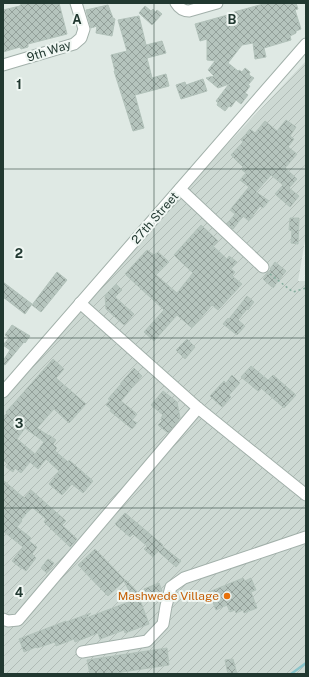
<svg xmlns="http://www.w3.org/2000/svg" width="309" height="677" viewBox="0 0 309 677" font-family="'Public Sans',sans-serif">
	<defs>
		<pattern id="industrial-furrows" width="10" height="10" patternUnits="userSpaceOnUse"><rect width="10" height="10" fill="#cdd9d3"/><path d="M-1 1l2-2M0 10L10 0M9 11l2-2" fill="none" stroke="#b0bbb5"/></pattern>
		<pattern id="building-cross-hatch" width="8" height="8" patternUnits="userSpaceOnUse"><rect width="8" height="8" fill="#b5c4bd"/><path d="M0 0l8 8M0 8l8-8" fill="none" stroke="#93a09a"/></pattern>
	</defs>
	<rect width="100%" height="100%" fill="#dfe9e4"/>
	<polygon fill="url(#industrial-furrows)" points="306,61 306,235 298,281 306,281 306,674 3,674 3,397 36,358 224,148"/>
	<g fill="none" stroke-linecap="round" stroke-linejoin="round">
		<polyline stroke="#8ac5cb" stroke-width="2.5" points="291,674 306,663"/>
	</g>
	<g fill="url(#building-cross-hatch)" stroke="#b2c2ba" fill-rule="evenodd">
		<polygon points="26,3 59,3 67,34 28,44 28,47 21,49 20,47 3,52 3,10 20,6 20,5"/>
		<polygon points="267,3 296,3 298,9 295,10 301,29 296,31 296,33 290,36 291,40 264,48 266,57 255,59 253,43 242,45 228,63 238,71 239,70 242,72 245,68 250,72 249,75 254,78 248,85 250,86 245,93 248,95 241,104 236,100 231,107 229,106 225,111 217,105 218,103 216,101 229,84 218,88 206,78 214,76 208,70 215,61 207,60 207,39 200,41 195,24 224,16 235,13 234,12"/>
		<polygon points="108,5 113,18 115,19 112,36 96,33 97,26 91,28 86,10"/>
		<polygon points="145,6 151,11 153,9 155,12 157,10 162,14 152,25 139,13"/>
		<polygon points="139,16 146,45 162,41 166,53 147,58 152,78 166,74 169,86 135,95 144,128 133,131 114,71 115,71 111,55 127,51 118,20"/>
		<polygon points="203,79 207,91 181,99 176,85 185,82 186,85"/>
		<polygon points="286,120 296,127 290,136 294,139 288,147 297,154 285,168 297,179 289,188 299,196 290,207 275,194 283,185 271,175 256,192 269,201 263,208 260,206 249,221 243,216 233,229 227,224 235,214 230,210 249,187 240,180 246,173 242,170 244,168 231,155 243,142 241,140 250,129 255,133 265,121 277,131"/>
		<polygon points="290,218 299,218 298,244 291,243 292,231 289,230"/>
		<polygon points="201,225 218,241 213,246 227,259 229,256 237,262 231,269 235,272 232,276 242,284 218,310 212,305 192,328 177,315 154,341 144,332 164,310 125,274 147,250 154,255 158,252 169,262 156,275 177,293 193,273 174,255"/>
		<polygon points="275,262 286,271 273,288 263,279 271,269 270,269"/>
		<polygon points="57,272 67,280 41,312 32,305"/>
		<polygon points="3,282 32,304 25,314 3,297"/>
		<polygon points="116,284 122,290 115,297 134,314 124,325 106,309 105,295"/>
		<polygon points="247,296 254,302 248,310 247,309 238,320 245,326 237,335 223,324 228,318 229,319"/>
		<polygon points="12,325 30,336 25,343 24,342 5,365 3,364 3,361 10,350 3,345 9,338 5,335"/>
		<polygon points="187,339 195,347 185,359 176,350"/>
		<path d="M53 359 64 369 56 378 86 404 69 423 54 409 37 428 49 436V435L56 440 53 444 57 448 55 451 68 462 69 460 93 481 83 493 72 484 62 495 49 484 59 471 46 459 38 469 30 462 21 473 15 468 13 472 6 467 8 464 3 460V418L7 413 6 412 15 402ZM25 428 44 442 35 454 17 439Z"/>
		<polygon points="251,366 268,380 273,375 296,395 284,408 261,388 258,391 241,377"/>
		<polygon points="134,368 142,376 121,401 137,414 132,420 137,423 132,429 110,411 111,409 106,405 110,400 108,399 121,384 120,384"/>
		<polygon points="232,375 240,383 229,395 231,397 222,407 210,396 224,381 226,383"/>
		<polygon points="163,391 177,402 180,418 168,433 158,425 162,421 161,420 162,419 161,418 163,415 151,405"/>
		<polygon points="3,480 24,498 31,490 66,521 62,525 77,539 70,547 44,522 46,519 32,507 21,520 22,521 17,527 31,538 29,541 37,547 32,554 36,558 26,571 22,568 22,569 12,561 23,547 3,531"/>
		<polygon points="125,513 163,545 162,546 181,561 176,567 158,551 153,557 144,549 147,546 133,534 130,537 115,524"/>
		<polygon points="95,549 125,580 108,596 78,565"/>
		<polygon points="48,559 54,563 47,573 41,568"/>
		<polygon points="243,578 245,581 251,578 256,590 251,592 257,608 244,613 243,610 236,613 235,610 230,612 227,605 216,610 209,592"/>
		<polygon points="126,580 144,599 140,600 149,624 125,633 124,630 100,639 98,633 75,642 74,639 56,646 55,642 37,648 36,647 24,652 19,639 66,621 66,622 91,613 86,618 134,600 124,581"/>
		<polygon points="159,583 162,591 148,597 144,589"/>
		<polygon points="167,648 169,665 109,674 90,674 87,660"/>
		<polygon points="233,659 237,674 228,674 225,660"/>
	</g>
	<g fill="none" stroke-linecap="round" stroke-linejoin="round">
		<g stroke="#a2b0aa" stroke-width="13">
			<g id="minor">
				<path d="M176 3C179 8 183 11 189 11L217 3"/>
				<polyline points="3,65 74,44 81,38 84,29 76,3"/>
				<polyline points="180,189 263,267"/>
				<polyline points="80,303 198,408 306,495"/>
				<polyline points="3,392 306,44"/>
				<polyline points="3,619 8,621 18,620 198,408"/>
				<polyline points="82,652 147,641 163,624 166,606 171,587 184,578 306,537"/>
			</g>
		</g>
		<polyline stroke="#82ab9b" stroke-width="1.5" stroke-dasharray="2 3" stroke-linecap="butt" points="270,274 293,292 306,288"/>
		<use href="#minor" stroke="#fff" stroke-width="11"/>
	</g>
	<path fill="none" stroke="#213830" stroke-width="1" stroke-opacity="0.55" d="M154 3V674M3 169H306M3 338H306M3 508H306"/>
	<circle fill="#e8710a" stroke="#eff6f2" stroke-width="1.5" cx="227" cy="596" r="4"/>
	<g text-anchor="middle" dominant-baseline="central" stroke-width="4" stroke-linejoin="round" paint-order="stroke">
		<g font-size="12" fill="#213830" stroke="#eff6f2">
			<text transform="translate(49 51) rotate(-18)">9th Way</text>
			<text transform="translate(155 218) rotate(-49)">27th Street</text>
		</g>
		<g font-size="12" fill="#c56008" stroke="#eff6f2" text-anchor="end">
			<text x="219" y="596">Mashwede Village</text>
		</g>
	</g>
	<g font-size="13" text-anchor="middle" font-weight="bold" fill="#213830" stroke="#eff6f2" stroke-width="4" stroke-linejoin="round" paint-order="stroke">
		<text x="77" y="24">A</text>
		<text x="232" y="24">B</text>
		<text x="19" y="89">1</text>
		<text x="19" y="258">2</text>
		<text x="19" y="428">3</text>
		<text x="19" y="597">4</text>
	</g>
	<rect width="309" height="677" fill="none" stroke="#213830" stroke-width="8"/>
</svg>
